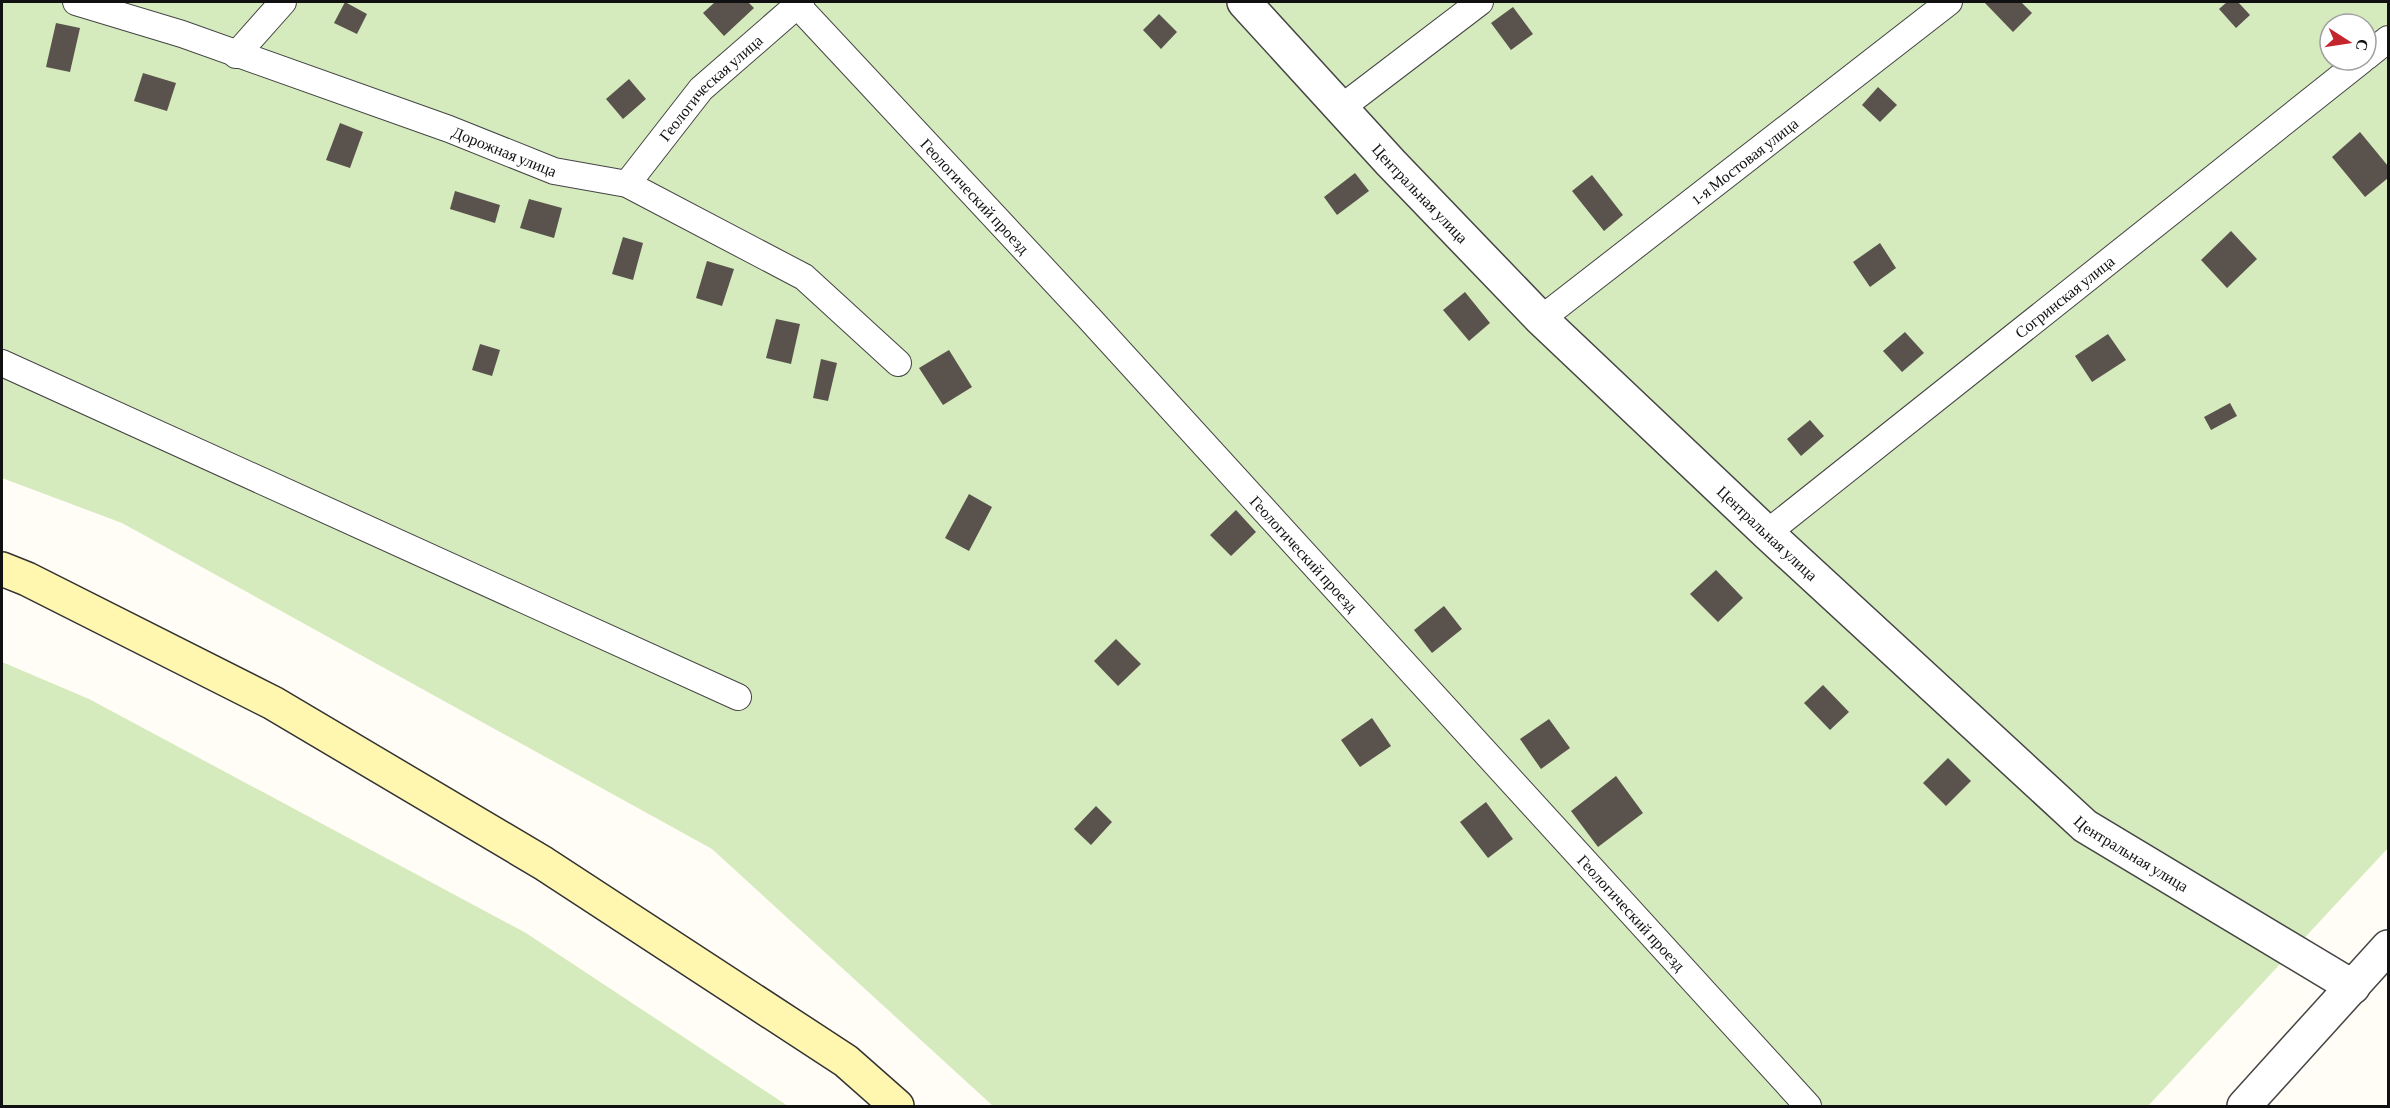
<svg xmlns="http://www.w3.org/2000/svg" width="2390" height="1108" viewBox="0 0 2390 1108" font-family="'Crimson Pro',serif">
	<rect width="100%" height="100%" fill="#fffdf5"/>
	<g fill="#d5ebbd" fill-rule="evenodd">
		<path d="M2 2H2388V848L2148 1106H993L712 849 122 523 2 478ZM2330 24H2366V60H2330Z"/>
		<polygon points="2,662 89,699 526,933 788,1106 2,1106"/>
	</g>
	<g fill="#5a524d">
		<polygon points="345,2 367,14 357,34 334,23"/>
		<polygon points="715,2 748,2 754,8 724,36 703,13"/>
		<polygon points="1984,2 2021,2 2032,13 2013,32"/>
		<polygon points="2227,2 2238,2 2250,15 2236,28 2219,9"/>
		<polygon points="1513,7 1533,34 1511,50 1491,23"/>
		<polygon points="1159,14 1177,32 1161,49 1143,30"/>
		<polygon points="56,23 80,28 70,72 46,67"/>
		<polygon points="143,73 176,83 167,111 134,101"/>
		<polygon points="629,79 646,99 623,119 606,99"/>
		<polygon points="1878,87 1897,105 1880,122 1862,105"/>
		<polygon points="340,123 363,132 350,168 326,160"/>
		<polygon points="2360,132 2388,166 2388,178 2365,197 2332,157"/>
		<polygon points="1355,173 1369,191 1337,215 1324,197"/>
		<polygon points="1592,175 1623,215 1604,231 1572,191"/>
		<polygon points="455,191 500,205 495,223 450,209"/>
		<polygon points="529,199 562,208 554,238 520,228"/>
		<polygon points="2231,231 2257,259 2227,288 2201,260"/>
		<polygon points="623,237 643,243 633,280 612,274"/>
		<polygon points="1880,243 1896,268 1870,287 1853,262"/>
		<polygon points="707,261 734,269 722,306 696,298"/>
		<polygon points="1465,292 1490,323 1469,341 1443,310"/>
		<polygon points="776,319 800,324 791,364 766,358"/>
		<polygon points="1905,332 1924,353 1902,372 1883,351"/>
		<polygon points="2108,334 2126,360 2092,382 2075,356"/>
		<polygon points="480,344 500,350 492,376 472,370"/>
		<polygon points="949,350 972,387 943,405 919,368"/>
		<polygon points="821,359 837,363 828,401 813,398"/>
		<polygon points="2230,403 2237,416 2211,430 2204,417"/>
		<polygon points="1810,420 1824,436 1801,456 1787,439"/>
		<polygon points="969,494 992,507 969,551 945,538"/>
		<polygon points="1236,510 1256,532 1231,556 1210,535"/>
		<polygon points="1716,570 1743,598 1718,622 1690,594"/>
		<polygon points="1444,606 1462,629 1432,653 1414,630"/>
		<polygon points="1116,639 1141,664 1118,686 1094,661"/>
		<polygon points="1823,685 1849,712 1830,730 1804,703"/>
		<polygon points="1372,718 1391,746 1360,767 1341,740"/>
		<polygon points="1549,719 1570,748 1541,769 1520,739"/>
		<polygon points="1948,758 1971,781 1946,806 1923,783"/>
		<polygon points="1616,776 1643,813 1598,847 1571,811"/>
		<polygon points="1486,802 1513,839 1488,858 1460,822"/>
		<polygon points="1096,806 1112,822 1091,845 1074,829"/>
	</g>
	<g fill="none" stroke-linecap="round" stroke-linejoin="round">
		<g stroke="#444" stroke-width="28">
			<g id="service">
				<path id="s1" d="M76 2 182 34 449 129 554 171 627 184 804 277 898 363"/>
				<path id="s2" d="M797 5 1089 318 1808 1106"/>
				<polyline points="236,55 283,2"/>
				<polyline points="2366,57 2388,39"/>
				<polyline points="1341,108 1480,2"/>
				<path id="s3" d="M627 184 701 89 801 2"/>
				<path id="s4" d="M1541 319 1949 2"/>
				<polyline points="2,363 738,697"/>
				<path id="s5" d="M1767 533 2362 60"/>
			</g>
		</g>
		<g stroke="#444" stroke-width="36">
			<g id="minor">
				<path id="s6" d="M1244 2 1391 163 1541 319 1767 533 2085 826 2353 987"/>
			</g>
		</g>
		<g stroke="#444" stroke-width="36">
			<polyline id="tertiary" points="2244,1106 2388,947"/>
		</g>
		<g stroke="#333" stroke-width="36">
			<polyline id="secondary" points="2,569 27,579 273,703 543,863 846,1061 897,1106"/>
		</g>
		<use href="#service" stroke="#fff" stroke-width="26"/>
		<use href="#minor" stroke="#fff" stroke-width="33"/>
		<use href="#tertiary" stroke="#fff" stroke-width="33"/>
		<use href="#secondary" stroke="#fff6b0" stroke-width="33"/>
	</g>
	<g text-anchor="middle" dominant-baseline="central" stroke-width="6" stroke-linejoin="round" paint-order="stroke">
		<g font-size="16" fill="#111" stroke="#fff">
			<text stroke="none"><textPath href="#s3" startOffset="128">Геологическая улица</textPath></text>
			<text stroke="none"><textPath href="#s1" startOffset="454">Дорожная улица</textPath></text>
			<text stroke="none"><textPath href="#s4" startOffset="258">1-я Мостовая улица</textPath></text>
			<text stroke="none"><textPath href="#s6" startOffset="260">Центральная улица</textPath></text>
			<text stroke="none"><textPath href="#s2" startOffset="261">Геологический проезд</textPath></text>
			<text stroke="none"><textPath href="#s5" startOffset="380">Согринская улица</textPath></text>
			<text stroke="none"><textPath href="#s6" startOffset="746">Центральная улица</textPath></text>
			<text stroke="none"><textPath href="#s2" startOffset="747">Геологический проезд</textPath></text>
			<text stroke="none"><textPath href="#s6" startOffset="1232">Центральная улица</textPath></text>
			<text stroke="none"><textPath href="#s2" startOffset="1233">Геологический проезд</textPath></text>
		</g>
	</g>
	<rect width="2390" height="1108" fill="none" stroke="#111111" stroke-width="6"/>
	<g transform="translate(2348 42) rotate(102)"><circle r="28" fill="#ffffff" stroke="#a0a0a0" stroke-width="1.5"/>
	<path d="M0-4.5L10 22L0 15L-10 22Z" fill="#c4262e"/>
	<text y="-9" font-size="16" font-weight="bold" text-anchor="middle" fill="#111111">С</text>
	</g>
</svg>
